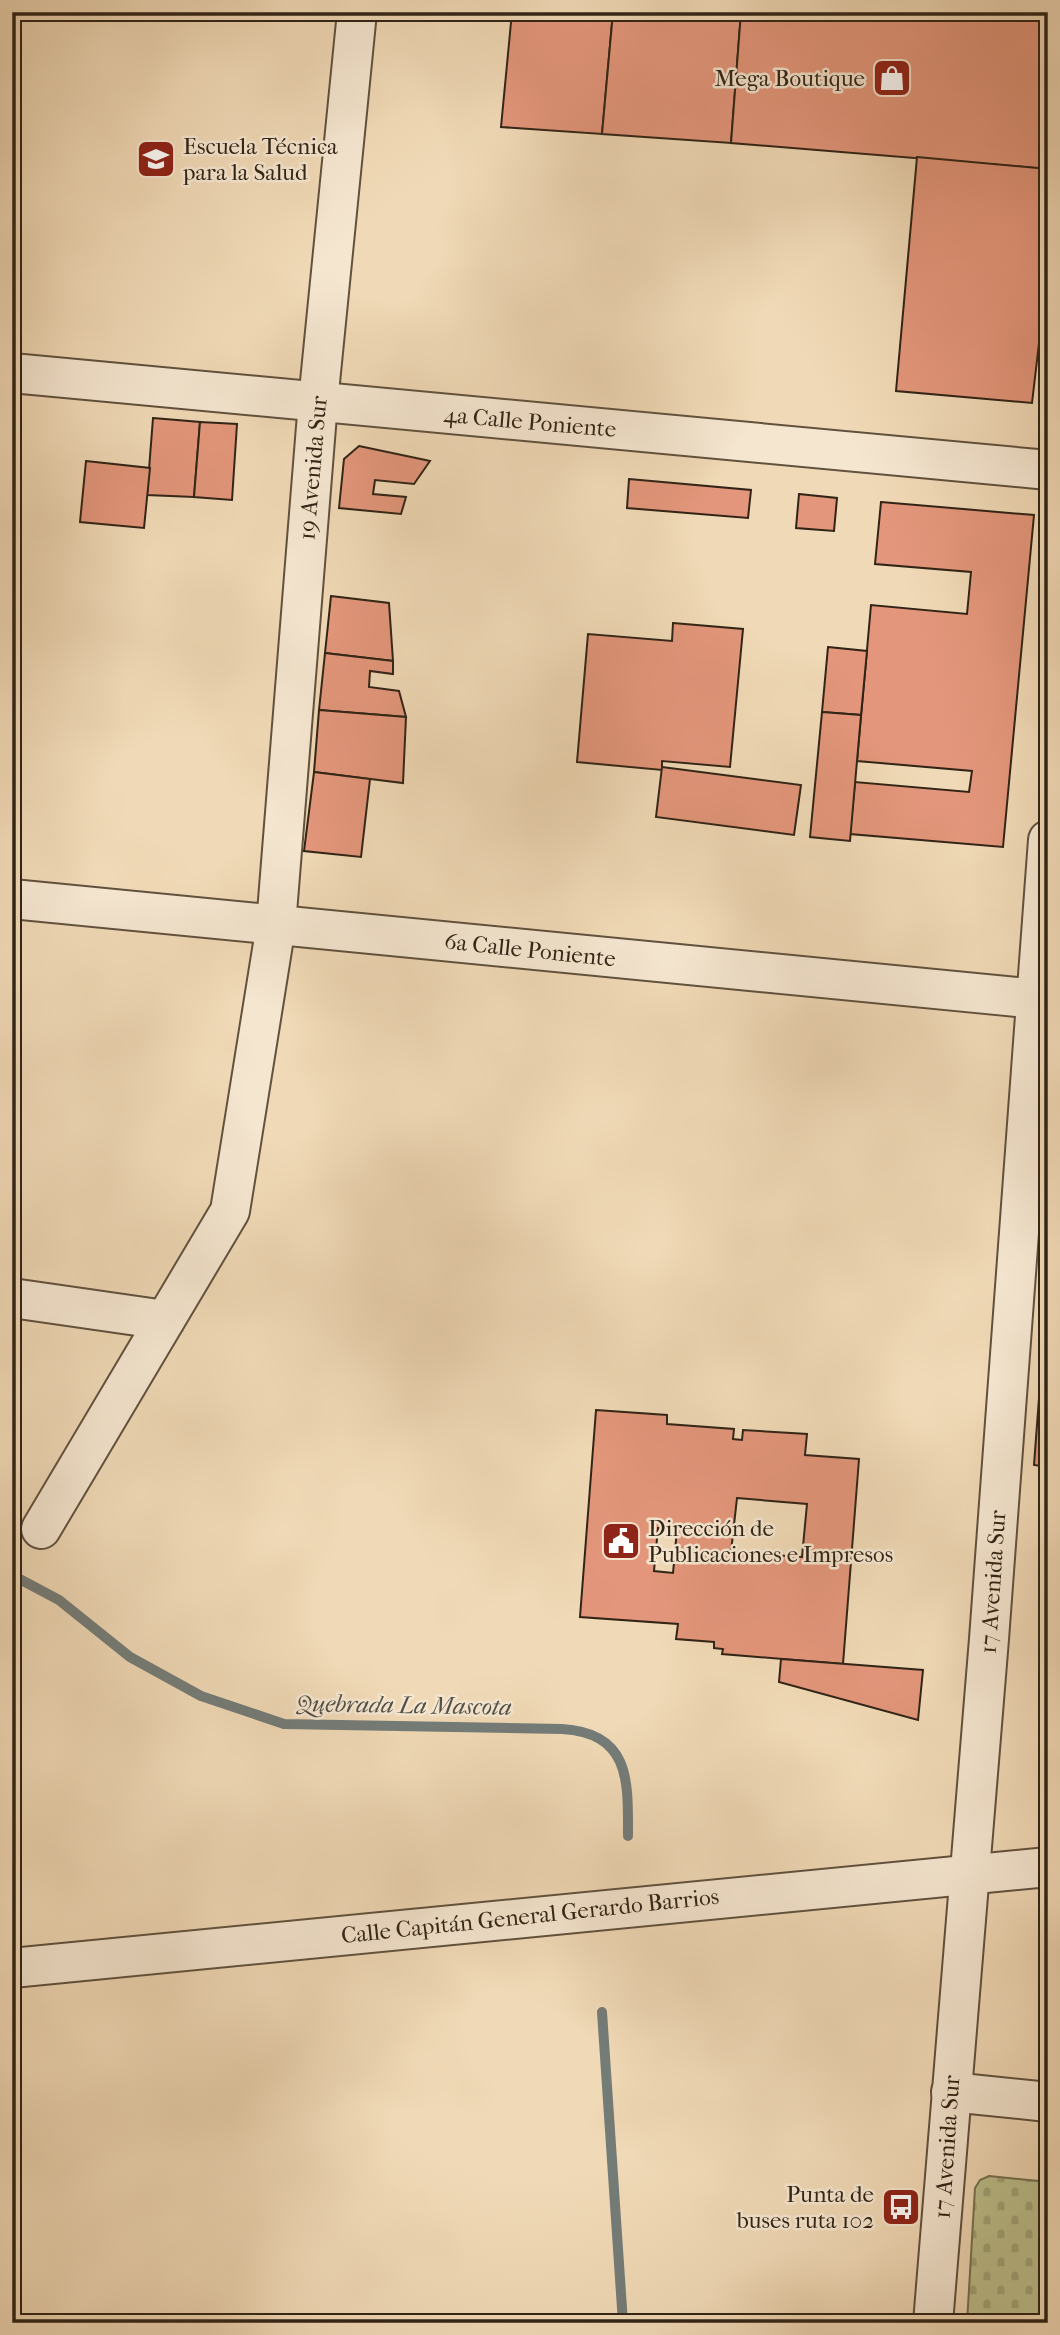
<svg xmlns="http://www.w3.org/2000/svg" width="1060" height="2335" viewBox="0 0 1060 2335" font-family="'IM FELL French Canon',serif">
	<defs>
		<pattern id="cemetery-stones" width="16" height="16" patternUnits="userSpaceOnUse" patternTransform="scale(1.75)"><rect width="16" height="16" fill="#bcbf8c"/><path d="M2 7V4a2 2 0 0 1 4 0v3zM10 15v-3a2 2 0 0 1 4 0v3z" fill="#a2a478"/></pattern>
	</defs>
	<rect width="100%" height="100%" fill="#f0d9b6"/>
	<filter id="stains"><feTurbulence type="fractalNoise" baseFrequency=".00286" numOctaves="4"/><feColorMatrix values="0 0 0 0 .2 0 0 0 0 .09 0 0 0 0 .02 0 0 0 .5 -.17"/></filter>
	<radialGradient id="worn" r=".72"><stop offset=".6" stop-color="#630" stop-opacity="0"/><stop offset="1" stop-color="#630" stop-opacity=".3"/></radialGradient>
	<polygon fill="url(#cemetery-stones)" stroke="#767251" stroke-width="2" points="989,2176 1048,2182 1048,2323 967,2323 975,2188 980,2180"/>
	<g fill="none" stroke-linecap="round" stroke-linejoin="round">
		<g stroke="#747c78" stroke-width="10">
			<path d="M12 1575 59 1600 130 1657 201 1696 284 1724 562 1729C631 1733 628 1782 628 1836"/>
			<polyline points="602,2012 623,2323"/>
		</g>
	</g>
	<g fill="#e3967b" stroke="#312416" stroke-width="2" fill-rule="evenodd">
		<polygon points="512,12 613,12 602,134 501,127"/>
		<polygon points="613,12 741,12 731,143 602,134"/>
		<polygon points="741,12 1048,12 1048,169 731,143"/>
		<polygon points="917,157 1048,169 1048,266 1032,403 896,391"/>
		<polygon points="153,418 200,422 194,497 147,495"/>
		<polygon points="200,422 237,424 232,500 194,497"/>
		<polygon points="359,446 430,461 414,484 375,480 373,494 406,497 401,514 339,508 344,459"/>
		<polygon points="86,461 150,468 144,528 80,522"/>
		<polygon points="629,479 751,490 748,518 627,508"/>
		<polygon points="799,494 837,498 834,531 796,528"/>
		<polygon points="881,502 1034,515 1003,847 850,834 855,782 969,792 972,771 857,761 871,605 967,614 971,572 875,564"/>
		<polygon points="331,596 389,603 393,661 325,653"/>
		<polygon points="673,623 743,629 730,767 662,761 662,770 577,762 588,634 672,641"/>
		<polygon points="828,647 867,651 861,715 822,712"/>
		<polygon points="325,653 393,661 393,674 370,671 369,687 399,691 406,717 319,710"/>
		<polygon points="319,710 406,717 403,783 314,772"/>
		<polygon points="822,712 861,715 850,841 810,837"/>
		<polygon points="662,767 801,785 794,835 656,817"/>
		<polygon points="314,772 370,779 361,857 304,851"/>
		<polygon points="1039,1398 1048,1399 1048,1467 1034,1465"/>
		<path d="M596 1410 667 1415V1424L734 1429 733 1439 742 1440 743 1430 807 1434 805 1455 859 1459 843 1664 722 1654 723 1649 714 1648V1642L676 1639 678 1624 580 1617ZM737 1498 807 1504 802 1557 731 1552ZM658 1528 677 1529 673 1573 654 1571Z"/>
		<polygon points="781,1659 923,1670 918,1720 779,1682"/>
	</g>
	<g fill="none" stroke-linecap="round" stroke-linejoin="round">
		<g stroke="#61513e" stroke-width="42">
			<g id="minor">
				<polyline points="12,899 1048,1000"/>
				<polyline points="12,1298 165,1320"/>
				<polyline points="41,1529 230,1211 276,925 318,402 357,12"/>
				<polyline points="12,1968 1048,1867"/>
				<polyline points="951,2092 1048,2102"/>
				<polyline points="933,2323 989,1639 1048,840"/>
			</g>
		</g>
		<g stroke="#61513e" stroke-width="42">
			<polyline id="tertiary" points="12,373 1048,470"/>
		</g>
		<use href="#minor" stroke="#f5e6d0" stroke-width="38"/>
		<use href="#tertiary" stroke="#f5e6d0" stroke-width="38"/>
	</g>
	<defs>
		<g id="shop-square" transform="scale(2.0125)"><rect x="-9" y="-9" width="18" height="18" rx="4" fill="#8f2418" stroke="#f5e6d0"/><path d="M-5-2.5h2.3a2.7 3.5 0 0 1 5.4 0H5L5.5 6h-11ZM-1.5-2.5h3a1.5 2.3 0 0 0-3 0Z" fill="#fff"/></g>
		<g id="school-square" transform="scale(2.0125)"><rect x="-9" y="-9" width="18" height="18" rx="4" fill="#8f2418" stroke="#f5e6d0"/><path d="M0-5L7-2L0 1L-7-2ZM-4 1L0 2.5L4 1V4Q0 6-4 4Z" fill="#fff"/></g>
		<g id="civic-square" transform="scale(2.0125)"><rect x="-9" y="-9" width="18" height="18" rx="4" fill="#8f2418" stroke="#f5e6d0"/><path d="M-.6-6.5H3V-4.5H.6V-3L4-1V1h2V6H-6V1h2V-1L-.6-3ZM-1.2 2.5V6h2.4V2.5Z" fill="#fff"/></g>
		<g id="bus-square" transform="scale(2.0125)"><rect x="-9" y="-9" width="18" height="18" rx="4" fill="#8f2418" stroke="#f5e6d0"/><path d="M-5-6H5V4H4V6H2V4H-2V6H-4V4H-5ZM-3.5-4V0h7V-4ZM-3.5 1.2v1.5H-2V1.2ZM2 1.2v1.5H3.5V1.2Z" fill="#fff"/></g>
	</defs>
	<g fill-rule="evenodd">
		<use href="#shop-square" x="892" y="78"/>
		<use href="#school-square" x="156" y="159"/>
		<use href="#civic-square" x="621" y="1541"/>
		<use href="#bus-square" x="901" y="2207"/>
	</g>
	<g text-anchor="middle" dominant-baseline="central" stroke-width="5" stroke-linejoin="round" paint-order="stroke">
		<g font-size="23" fill="#312416" stroke="#f5e6d0" text-anchor="end">
			<text x="865" y="78">Mega Boutique</text>
			<text x="183" y="146" text-anchor="start">Escuela Técnica<tspan x="183" dy="26">para la Salud</tspan></text>
			<text x="648" y="1528" text-anchor="start">Dirección de<tspan x="648" dy="26">Publicaciones e Impresos</tspan></text>
			<text x="874" y="2194">Punta de<tspan x="874" dy="26">buses ruta 102</tspan></text>
		</g>
		<g font-size="23" fill="#312416" stroke="#f5e6d0">
			<text transform="translate(530 422) rotate(5)">4a Calle Poniente</text>
			<text transform="translate(313 468) rotate(-85)">19 Avenida Sur</text>
			<text transform="translate(530 950) rotate(6)">6a Calle Poniente</text>
			<text transform="translate(993 1582) rotate(-86)">17 Avenida Sur</text>
			<text transform="translate(530 1916) rotate(-6)">Calle Capitán General Gerardo Barrios</text>
			<text transform="translate(947 2147) rotate(-86)">17 Avenida Sur</text>
		</g>
		<g font-size="24" font-style="italic" fill="#525047" stroke="#f5e6d0">
			<text transform="translate(404 1705) rotate(1)">Quebrada La Mascota</text>
		</g>
	</g>
	<rect width="1060" height="2335" fill="none" stroke="#f0d9b6" stroke-width="42"/>
	<rect x="14" y="14" width="1032" height="2307" fill="none" stroke="#312416" stroke-width="3.5"/>
	<rect x="21" y="21" width="1018" height="2293" fill="none" stroke="#312416" stroke-width="2"/>
	<rect width="100%" height="100%" filter="url(#stains)"/>
	<rect width="100%" height="100%" fill="url(#worn)"/>
</svg>
